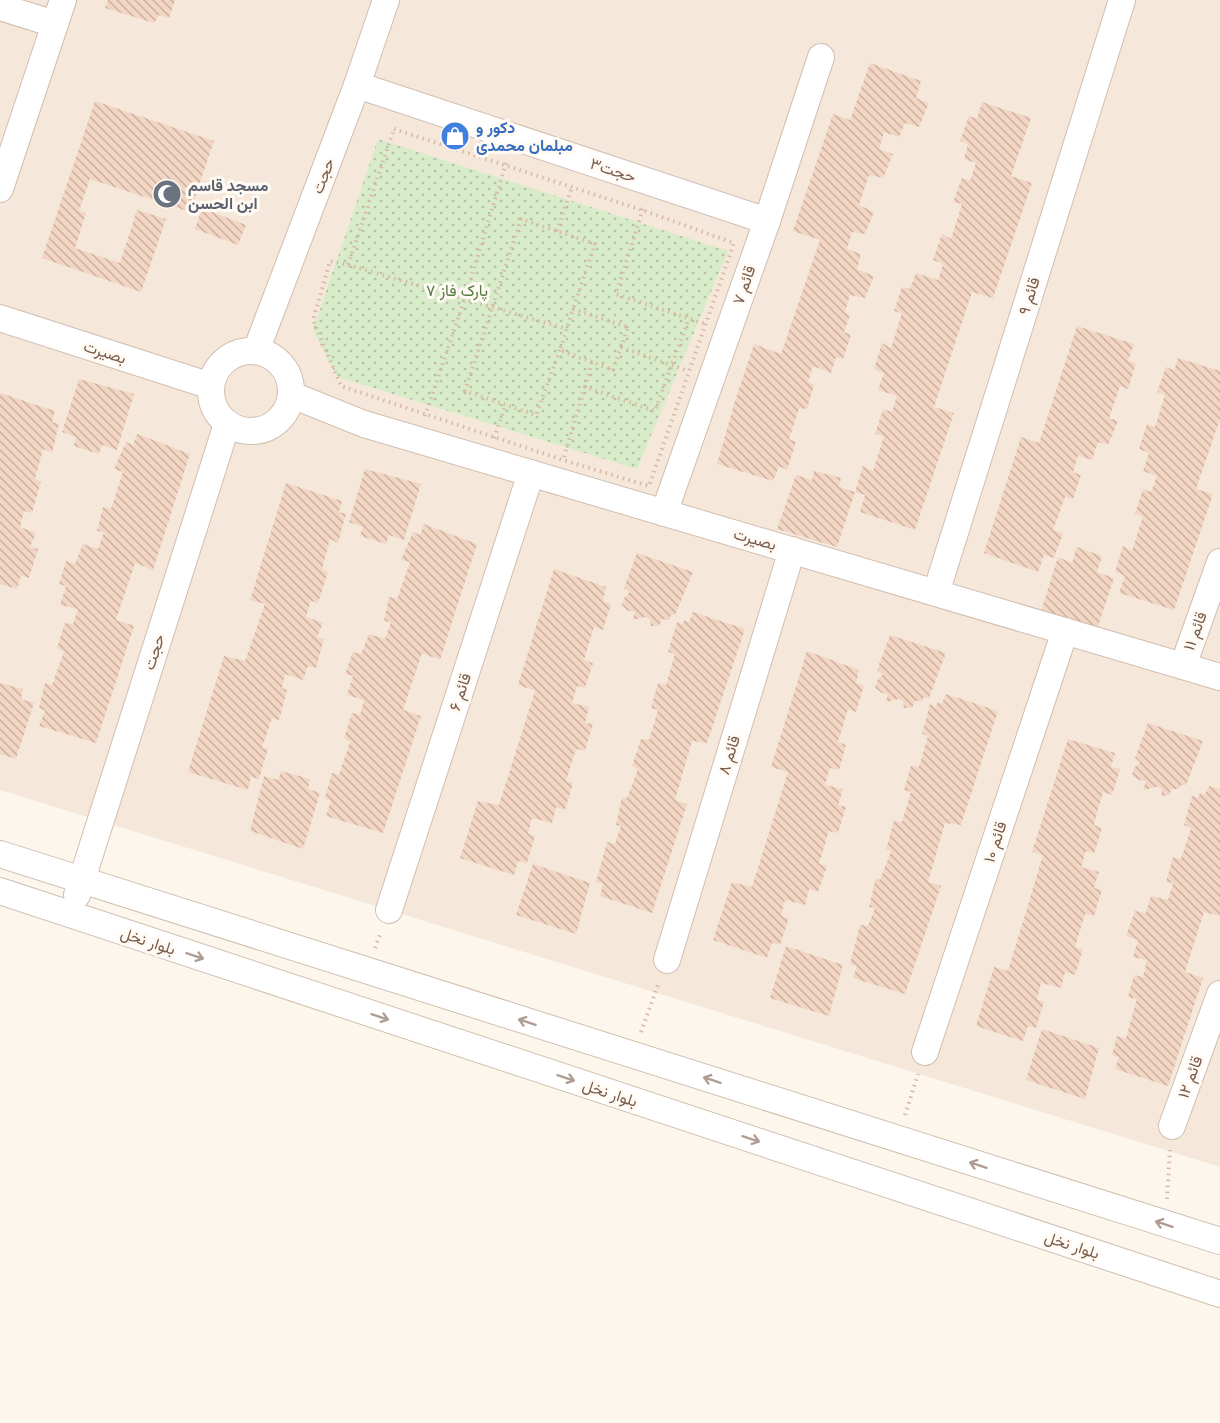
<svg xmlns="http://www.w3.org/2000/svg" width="1220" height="1423" viewBox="0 0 1220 1423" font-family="'Fira Sans',Vazirmatn,sans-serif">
	<defs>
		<pattern id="park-dots" width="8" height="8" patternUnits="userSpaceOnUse" patternTransform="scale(1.5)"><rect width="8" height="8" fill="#d8ecc9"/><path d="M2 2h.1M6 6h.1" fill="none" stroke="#b4c2a5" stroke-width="1.8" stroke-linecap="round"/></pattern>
		<pattern id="building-back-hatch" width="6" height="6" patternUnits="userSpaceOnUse" patternTransform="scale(1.5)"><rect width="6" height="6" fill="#f3d5c3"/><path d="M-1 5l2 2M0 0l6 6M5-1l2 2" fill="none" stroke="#cab0a1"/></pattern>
	</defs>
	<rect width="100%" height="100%" fill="#fdf6ec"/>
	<polygon fill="#f5e8da" points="0,0 1220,0 1220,1167 0,790"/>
	<polygon fill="url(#park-dots)" points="378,139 728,251 637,469 337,377 313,330"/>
	<g fill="url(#building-back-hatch)">
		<polygon points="108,0 175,0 169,18 159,15 154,23 105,8"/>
		<polygon points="870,63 921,81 916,98 929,103 919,127 905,123 899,137 884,132 879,149 893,154 883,178 869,175 859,205 874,212 865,234 852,232 847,249 861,254 857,269 874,276 865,298 850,295 845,312 850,315 844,332 851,335 843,359 836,357 831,373 813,366 808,382 814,385 807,409 799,408 794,424 789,439 796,442 787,470 779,466 773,481 717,464 735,401 754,344 781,354 820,240 793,231 833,114 850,120"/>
		<polygon points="95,101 214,141 190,212 90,179 79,211 86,213 75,248 120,263 137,210 166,219 141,292 42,258"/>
		<polygon points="982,102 1031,118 1011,176 1032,183 993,298 972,292 934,407 954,413 915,530 860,512 865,495 855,492 863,466 873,471 884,436 875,434 883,409 892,412 897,396 878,390 884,373 874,369 882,343 891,348 902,313 894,311 902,287 910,289 916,273 938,280 943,264 933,260 942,234 951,239 962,204 953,202 962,178 970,181 976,163 964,159 968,144 960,141 969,116 977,119"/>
		<polygon points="202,208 246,225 238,245 195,229"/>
		<polygon points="1077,326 1134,344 1128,361 1136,363 1128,389 1120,386 1109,418 1118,421 1108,445 1098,442 1092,460 1078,456 1073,472 1081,475 1073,499 1065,497 1053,530 1063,533 1054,558 1044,555 1038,572 984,553 1021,437 1039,443"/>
		<polygon points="1178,358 1220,371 1220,419 1196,489 1213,494 1174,610 1119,593 1125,576 1115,572 1123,546 1132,551 1143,516 1135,514 1143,489 1151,492 1157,476 1143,471 1149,453 1139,449 1147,424 1155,427 1165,395 1157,392 1166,367 1174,370"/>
		<polygon points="79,379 134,394 117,450 102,445 99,454 74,446 76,437 62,432"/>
		<polygon points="0,393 55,411 52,422 59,424 52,453 43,449 35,479 41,482 32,513 24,511 20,527 36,533 30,547 38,549 29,578 21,576 17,589 0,584"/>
		<polygon points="137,434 190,454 153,570 135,563 116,620 134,626 96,743 39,726 45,711 39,708 45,683 52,685 64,652 57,648 65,623 73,624 78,609 60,605 66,586 59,584 66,561 75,564 83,544 98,549 104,532 97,531 103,507 111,509 123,472 114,469 126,442 133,445"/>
		<polygon points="365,469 421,484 404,540 389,535 386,544 360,536 363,527 349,522"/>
		<polygon points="814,471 841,478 839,487 855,492 837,547 777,529 796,475 812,480"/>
		<polygon points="286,483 342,501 339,512 346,514 338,543 330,539 322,569 328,572 318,603 311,601 306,617 323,623 317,637 324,639 316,668 308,666 303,680 285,674 282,688 287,690 279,720 272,718 262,748 268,749 259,779 251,777 248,790 188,772 224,656 245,661 265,604 250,600"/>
		<polygon points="424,524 477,544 440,660 422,653 403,710 421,716 383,833 326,816 331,801 325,798 332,773 339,775 350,742 344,738 352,713 360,715 364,700 347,695 353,676 345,674 353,652 361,654 369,634 385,639 391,622 384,621 389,597 397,599 410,562 401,560 413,532 420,535"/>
		<polygon points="1077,547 1102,556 1097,572 1114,578 1097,629 1041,611 1058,557 1072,563"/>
		<polygon points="637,553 693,572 675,615 671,615 669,620 662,619 659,626 651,626 650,619 645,617 633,620 635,611 628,611 622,605 624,598 630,592 624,588"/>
		<polygon points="554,569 606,587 603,601 611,604 603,630 594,627 584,660 593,663 585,688 577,686 572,703 589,707 585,723 593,724 585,751 576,749 566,781 573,783 565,810 556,807 552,823 532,818 528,834 535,836 527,863 518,861 514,875 460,858 478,801 499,805 535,691 518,685"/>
		<polygon points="693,612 745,629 707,743 692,741 675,800 687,804 652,913 600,896 603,884 596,882 607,842 615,844 621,826 616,825 622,797 627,798 638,769 632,766 641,739 649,740 658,710 651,708 658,683 666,685 675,654 668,652 677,622 682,624 685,620 689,622"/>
		<polygon points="890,635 946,653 929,698 924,697 922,701 915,701 912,708 904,708 903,701 898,699 886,702 888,694 882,693 875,688 877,681 883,674 877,670"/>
		<polygon points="807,651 859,670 856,683 864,686 856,712 848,709 838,742 846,745 839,770 830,768 825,785 843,789 838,805 846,807 838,833 829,831 819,864 827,866 818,892 809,889 805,905 785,900 781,916 789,918 780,945 772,943 767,958 713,940 732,882 752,887 788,772 771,767"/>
		<polygon points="0,683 23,689 21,699 34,703 16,759 0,754"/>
		<polygon points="946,694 998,711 961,825 945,823 928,882 941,886 905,994 853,978 857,966 850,964 860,925 868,926 875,908 869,907 876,878 880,880 891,851 886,849 894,821 902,822 911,792 904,790 911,766 919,767 928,736 922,734 930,704 935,707 938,702 942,704"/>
		<polygon points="1148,723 1203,741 1186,785 1181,785 1179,789 1172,789 1169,795 1162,796 1161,788 1156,787 1143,790 1146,781 1139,780 1132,775 1134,768 1140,762 1135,758"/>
		<polygon points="1068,739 1115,753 1111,767 1120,769 1112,795 1103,792 1098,809 1094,825 1102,828 1094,854 1086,851 1081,867 1099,872 1094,888 1102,890 1094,916 1085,914 1075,947 1083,949 1075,975 1065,972 1061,988 1041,983 1037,999 1044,1002 1036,1028 1028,1026 1023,1041 976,1026 994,967 1008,971 1043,855 1032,852"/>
		<polygon points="281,771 310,779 308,789 320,793 303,849 250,831 264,776 278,780"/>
		<polygon points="1209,786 1220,789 1220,916 1204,912 1185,972 1203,978 1168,1086 1115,1069 1119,1057 1112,1055 1117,1036 1126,1038 1137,999 1128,997 1134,975 1143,977 1147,960 1133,957 1138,940 1126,936 1135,911 1146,913 1151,896 1168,900 1173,883 1166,882 1173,857 1181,859 1191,828 1184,825 1192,796 1198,798 1200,793 1205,795"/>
		<polygon points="533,864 590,883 576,934 516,915"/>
		<polygon points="786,946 843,965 829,1016 770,998"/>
		<polygon points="1042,1029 1099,1048 1085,1099 1026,1080"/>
	</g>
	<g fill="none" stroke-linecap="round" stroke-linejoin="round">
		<g stroke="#d1beb0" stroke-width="28">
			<g id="minor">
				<polyline points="0,7 55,24"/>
				<polyline points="357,85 767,221"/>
				<polyline points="0,189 63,0"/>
				<polyline points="0,318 211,386"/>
				<circle cx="251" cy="391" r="40"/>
				<polyline points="256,351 357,85 386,0"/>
				<polyline points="292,395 364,424 1220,677"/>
				<polyline points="664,513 767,221 821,57"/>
				<polyline points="936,593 1122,0"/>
				<polyline points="1183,666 1220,562"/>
				<polyline points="0,854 1220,1241"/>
				<polyline points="0,891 1220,1294"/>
				<polyline points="77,895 227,424"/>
				<polyline points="389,910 531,473"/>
				<polyline points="667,960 792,550"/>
				<polyline points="925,1052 1065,631"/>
				<polyline points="1172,1126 1220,994"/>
			</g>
		</g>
		<g stroke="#d9b8a5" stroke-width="4" stroke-dasharray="1.5 4.5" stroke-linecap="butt">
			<polygon points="394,129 642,210 734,243 649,486 563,460 341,386 313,320 330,261 348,265"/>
			<polyline points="643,209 616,294 705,324"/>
			<polyline points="557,231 572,187"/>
			<polyline points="348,265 567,329"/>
			<polygon points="573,309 628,327 613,370 560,350"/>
			<polyline points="621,347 688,371"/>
			<polyline points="560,350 536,415 465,391 521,219 595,244 573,309"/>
			<polyline points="585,387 592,362"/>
			<polyline points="425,416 465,298 506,163"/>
			<polyline points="494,438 506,404"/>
			<polyline points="564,457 585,387 655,411 689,318"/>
			<polyline points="375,948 381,932"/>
			<polyline points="641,1032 659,982"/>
			<polyline points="905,1115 918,1074"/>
			<polyline points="1167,1199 1170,1150"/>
		</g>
		<use href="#minor" stroke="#fff" stroke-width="26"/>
	</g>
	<defs><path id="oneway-shaft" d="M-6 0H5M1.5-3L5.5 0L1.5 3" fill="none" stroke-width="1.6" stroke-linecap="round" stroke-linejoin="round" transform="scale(1.5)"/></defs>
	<g stroke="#af9d94">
		<use href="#oneway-shaft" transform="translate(195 956) rotate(18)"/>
		<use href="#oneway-shaft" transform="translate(380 1017) rotate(18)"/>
		<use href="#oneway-shaft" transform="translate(527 1022) rotate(-162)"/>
		<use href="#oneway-shaft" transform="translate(566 1078) rotate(18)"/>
		<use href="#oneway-shaft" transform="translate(712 1080) rotate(-162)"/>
		<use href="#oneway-shaft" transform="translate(751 1139) rotate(18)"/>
		<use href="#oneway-shaft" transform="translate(978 1165) rotate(-162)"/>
		<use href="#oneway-shaft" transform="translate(1164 1224) rotate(-162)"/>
	</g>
	<defs>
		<g id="shop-disc" transform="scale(1.5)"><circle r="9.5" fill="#3f7fe0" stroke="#fffaf3"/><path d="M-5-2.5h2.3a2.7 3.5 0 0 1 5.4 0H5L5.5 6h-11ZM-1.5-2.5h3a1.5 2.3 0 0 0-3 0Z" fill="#fff"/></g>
		<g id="mosque-disc" transform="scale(1.5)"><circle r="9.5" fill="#6b7280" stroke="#fffaf3"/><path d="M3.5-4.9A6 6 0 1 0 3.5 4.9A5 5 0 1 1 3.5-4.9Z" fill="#fff"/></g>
	</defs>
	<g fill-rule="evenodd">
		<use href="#shop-disc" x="455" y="136"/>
		<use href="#mosque-disc" x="167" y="194"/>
	</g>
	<g text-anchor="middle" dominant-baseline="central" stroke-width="6" stroke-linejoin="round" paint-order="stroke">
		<g font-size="16" font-weight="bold" fill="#366cbe" stroke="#fffaf3" text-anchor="start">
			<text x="476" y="127">دکور و<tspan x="476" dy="18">مبلمان محمدی</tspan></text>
		</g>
		<g font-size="16" fill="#7a5c4d" stroke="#fffaf3">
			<text transform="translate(613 170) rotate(18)">حجت۳</text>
			<text transform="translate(323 176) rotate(-69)">حجت</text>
			<text transform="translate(744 285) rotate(-71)">قائم ۷</text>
			<text transform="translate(1029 296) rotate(-73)">قائم ۹</text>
			<text transform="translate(105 352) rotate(18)">بصیرت</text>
			<text transform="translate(755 539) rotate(16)">بصیرت</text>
			<text transform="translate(1195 631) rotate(-70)">قائم ۱۱</text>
			<text transform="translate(154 652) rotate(-72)">حجت</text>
			<text transform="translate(460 692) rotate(-72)">قائم ۶</text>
			<text transform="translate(729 755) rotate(-73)">قائم ۸</text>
			<text transform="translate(995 842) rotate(-72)">قائم ۱۰</text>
			<text transform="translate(148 941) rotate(18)">بلوار نخل</text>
			<text transform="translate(1190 1077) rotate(-70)">قائم ۱۲</text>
			<text transform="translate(610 1093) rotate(18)">بلوار نخل</text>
			<text transform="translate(1072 1245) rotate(18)">بلوار نخل</text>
		</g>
		<g font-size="16" font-weight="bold" fill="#5b616d" stroke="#fffaf3" text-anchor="start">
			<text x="188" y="185">مسجد قاسم<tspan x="188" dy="18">ابن الحسن</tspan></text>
		</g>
		<g font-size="16" fill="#537a41" stroke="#fffaf3">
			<text x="457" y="290">پارک فاز ۷</text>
		</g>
	</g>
</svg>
